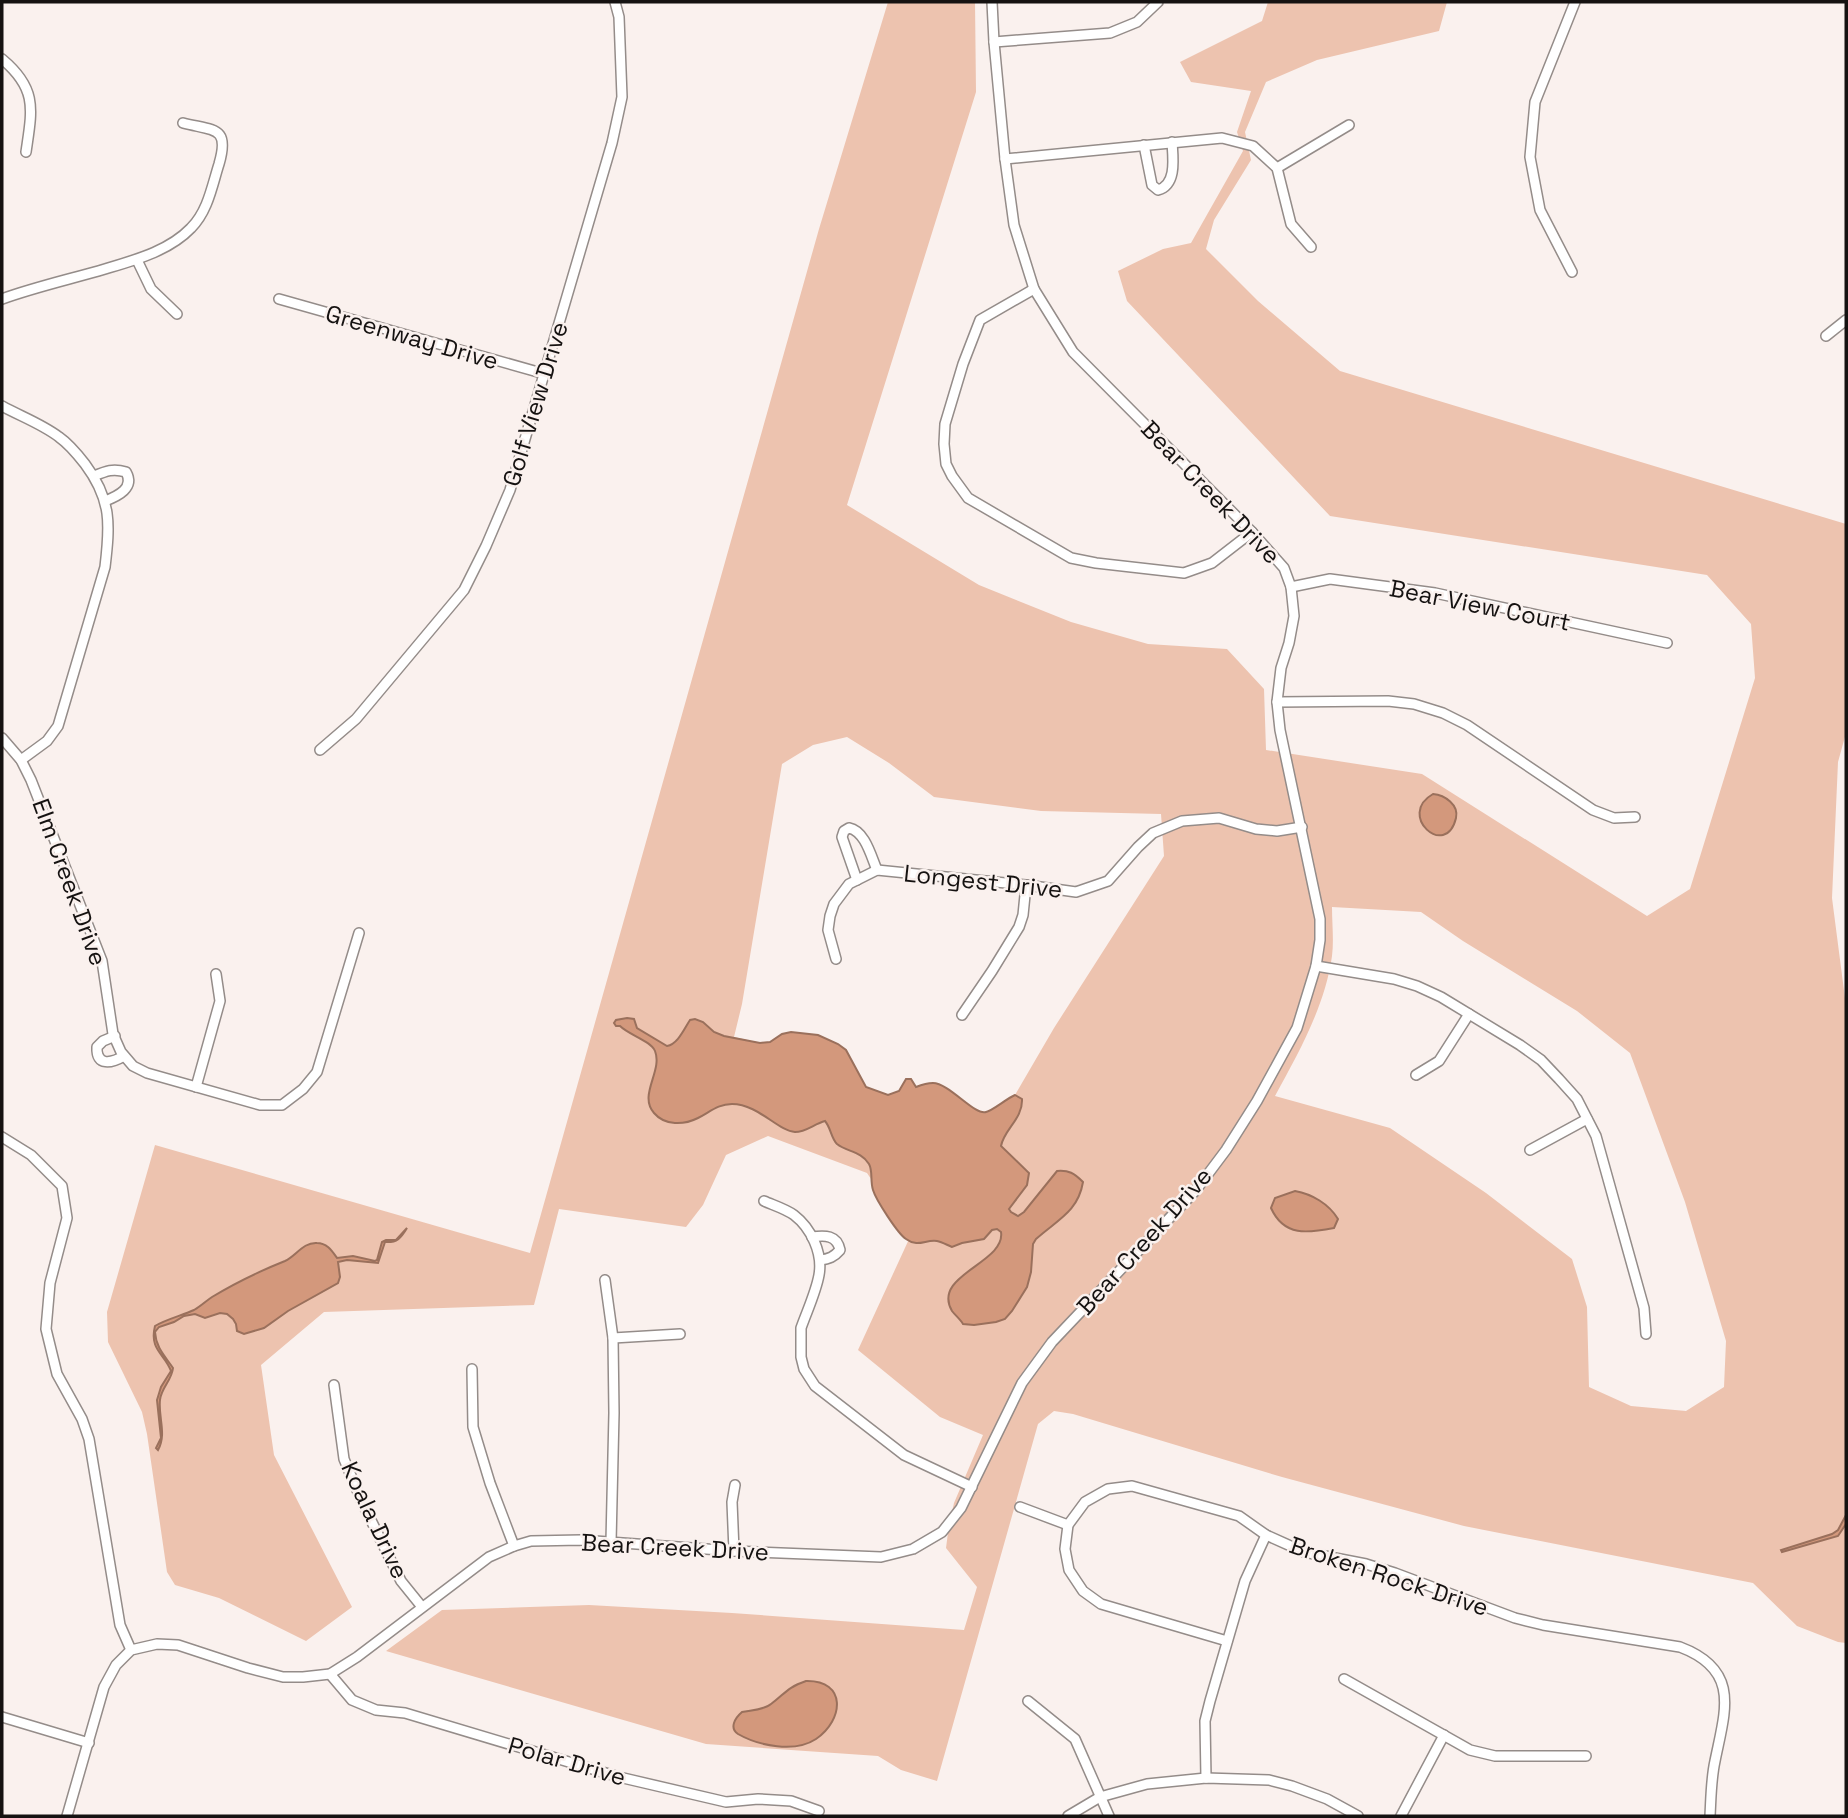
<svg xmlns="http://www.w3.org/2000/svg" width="1848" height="1818" viewBox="0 0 1848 1818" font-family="'Space Grotesk',sans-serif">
	<rect width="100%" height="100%" fill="#faf1ee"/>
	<path fill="#edc3af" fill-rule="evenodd" d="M888 2H975L976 92 847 505 979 585 1071 622 1148 644 1227 649 1264 689 1266 750 1422 774 1647 916 1690 889 1755 678 1751 624 1707 575 1330 516 1127 301 1118 271 1163 249 1191 243 1243 151 1237 132 1251 91 1191 82 1180 62 1262 21 1268 2H1447L1439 31 1317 60 1266 82 1245 132 1251 160 1214 220 1206 249 1258 301 1340 371 1846 524V733L1838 762 1832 898 1846 1006V1643L1838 1642 1797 1626 1753 1583 1464 1526 1282 1477 1073 1414 1054 1411 1038 1424 937 1781 901 1770 878 1756 706 1744 386 1651 442 1610 589 1605 732 1613 964 1630 977 1587 946 1548 949 1525 954 1503 983 1435 940 1417 858 1350 910 1237 867 1173 768 1136 726 1155 703 1205 686 1227 559 1209 534 1305 324 1312 261 1365 274 1455 352 1607 306 1641 219 1598 175 1585 167 1572 147 1434 142 1412 108 1342 107 1312 155 1145 530 1253 819 229ZM847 737 889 763 934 797 1041 811 1161 814 1164 856 1054 1028 1015 1095C1006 1099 992 1111 986 1112 974 1116 950 1083 933 1083 927 1083 921 1086 916 1087L911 1079H906L899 1091 888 1095 866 1088 846 1050 838 1044 818 1035 791 1032 782 1034 770 1042 760 1043 734 1037 742 1004 782 764 813 745ZM1332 907 1421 912 1463 941 1577 1011 1630 1053 1685 1202 1726 1341 1724 1387 1686 1411 1631 1406 1589 1387 1587 1307 1572 1259 1486 1193 1390 1128 1275 1096C1299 1052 1325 1006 1332 956 1334 940 1332 923 1332 907Z"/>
	<g fill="#d3987c" stroke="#9a705c" stroke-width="2">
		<path d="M1433 794C1445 795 1459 805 1456 818 1446 860 1396 815 1433 794Z"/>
		<path d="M627 1018 634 1019 637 1028 667 1046C678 1044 684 1029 690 1020L695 1019 703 1022 714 1032 724 1036 760 1043 770 1042 782 1034 791 1032 818 1035 838 1044 846 1050 866 1087 888 1095 899 1091 906 1079H911L916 1087C921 1085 927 1083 933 1083 949 1083 975 1116 986 1112 992 1111 1006 1099 1015 1095L1022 1099C1023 1119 1004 1129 1001 1146L1029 1173 1027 1185 1009 1209 1011 1212 1018 1216 1024 1212 1057 1171C1069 1170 1074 1173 1083 1182 1078 1212 1057 1220 1036 1239L1033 1244 1031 1272 1027 1287 1012 1311 1005 1319 996 1322 974 1325 963 1324C960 1319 955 1315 952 1311 931 1275 1006 1263 1001 1232L997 1229 992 1230 984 1239 962 1243 952 1247C947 1245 942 1242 937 1241 926 1239 918 1248 906 1239 898 1234 876 1200 873 1190 870 1181 873 1171 869 1164 861 1151 847 1152 837 1144 831 1138 831 1128 825 1121 814 1124 806 1132 795 1132 778 1131 758 1104 732 1104 718 1104 710 1112 698 1118 684 1125 665 1126 654 1113 638 1095 663 1071 655 1051 651 1041 629 1035 620 1026H616L614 1023 616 1020Z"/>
		<path d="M1295 1191C1312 1194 1329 1204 1338 1219L1334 1228C1308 1233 1284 1237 1271 1208L1275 1198Z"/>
		<path d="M407 1228C401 1238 397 1243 385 1242L378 1263 347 1260 338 1262 340 1277 338 1283 288 1311 264 1328 244 1334 237 1331 236 1324 233 1319 227 1314 220 1313 205 1318 195 1314 184 1316 174 1322 159 1327 155 1332C156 1348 165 1356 173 1368 172 1380 161 1388 160 1400 158 1417 167 1434 158 1450L156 1448 161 1438 157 1400 161 1387 171 1371C165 1354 149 1350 155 1326 164 1320 183 1315 194 1310 201 1306 206 1301 212 1297 235 1283 260 1271 285 1261 296 1256 303 1242 317 1243 327 1243 332 1251 337 1258L353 1256 375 1261 377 1260 382 1242 386 1240H396Z"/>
		<polygon points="1846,1515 1846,1524 1838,1536 1782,1552 1781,1550 1832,1534 1838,1530"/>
		<path d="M806 1681C847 1680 844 1720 816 1739 795 1753 759 1746 738 1734 729 1728 735 1718 742 1712 751 1710 764 1710 771 1704 786 1693 786 1688 806 1681Z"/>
	</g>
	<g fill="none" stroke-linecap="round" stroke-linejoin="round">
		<g stroke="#948c89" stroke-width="12">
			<g id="minor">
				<polyline points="994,42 1110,33 1137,22 1158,2"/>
				<path d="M2 59C38 89 32 110 26 152"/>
				<path d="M1144 145 1152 185 1158 190C1177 185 1173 158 1172 142"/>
				<polyline points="1005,159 1222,138 1253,146 1277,168 1291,224 1311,247"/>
				<polyline points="1277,168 1349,125"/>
				<polyline points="137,260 151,289 177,314"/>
				<polyline points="1572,272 1540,210 1530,157 1535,102 1575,2"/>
				<polyline points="1034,289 980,320 963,364 945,424 944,444 946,464 952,476 968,498 1071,558 1096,563 1184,573 1212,563 1252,532"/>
				<path d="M2 299C35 287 71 279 105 269 135 260 169 251 191 228 208 211 212 186 219 164 230 126 214 131 183 123"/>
				<polyline points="279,299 545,374"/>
				<polyline points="1826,336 1846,320"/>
				<path d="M2 406C20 416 42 424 59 437 69 444 78 455 85 464 112 500 110 525 105 567L58 726 47 741 21 760"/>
				<path d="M94 476C106 471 113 468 126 472 135 488 118 496 105 501"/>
				<polyline points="1291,587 1330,579 1435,593 1667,643"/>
				<polyline points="1277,702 1388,701 1414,704 1443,713 1467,725 1593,810 1614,818 1635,817"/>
				<polyline points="2,738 21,760 31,780 102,961 113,1034 121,1052 133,1066 147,1073 260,1105 282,1105 303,1089 317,1072 359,933"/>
				<polyline points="320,750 356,719 464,590 486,546 510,490 612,143 622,97 619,17 615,2"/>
				<path d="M857 880 842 837 844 831 849 828C865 831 871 856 877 870"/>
				<polyline points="836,959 828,930 830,916 834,904 849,884 877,870 1026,885 1076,892 1108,881 1138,847 1153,833 1182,821 1219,818 1256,829 1277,831 1302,827"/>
				<polyline points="1316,966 1394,979 1417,986 1441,997 1520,1045 1541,1060 1559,1079 1577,1099 1596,1136 1644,1308 1646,1334"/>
				<polyline points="962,1015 992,971 1019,927 1023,915 1026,885"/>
				<path d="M115 1036 103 1041 97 1047C96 1067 112 1063 124 1056"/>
				<polyline points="1416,1075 1439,1061 1469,1014"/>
				<polyline points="196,1087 220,1001 216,974"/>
				<polyline points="2,1137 31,1155 62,1186 67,1218 50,1283 46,1329 57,1374 82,1419 89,1439 120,1625 131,1650"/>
				<polyline points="1530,1150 1587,1119"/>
				<path d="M764 1201C773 1205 786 1209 794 1215 811 1228 823 1253 819 1275 816 1292 807 1311 801 1328V1357L804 1369 815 1386 904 1455 972 1487"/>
				<path d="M812 1237C825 1235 837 1235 840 1250 834 1257 829 1259 820 1260"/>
				<polyline points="605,1280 613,1338 614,1413 611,1542"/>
				<polyline points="613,1338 680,1334"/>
				<polyline points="472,1369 473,1427 490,1483 514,1546"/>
				<polyline points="334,1385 344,1459 362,1502 401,1581 422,1607"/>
				<polyline points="1020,1507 1068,1525"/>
				<polyline points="734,1551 732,1502 735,1485"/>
				<path d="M1227 1641 1101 1604 1083 1591 1069 1570 1065 1549 1068 1525 1085 1502 1108 1489 1132 1486 1239 1516 1266 1535 1304 1552 1366 1564 1395 1573 1515 1618 1543 1625 1680 1647C1741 1670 1725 1711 1715 1761 1711 1779 1711 1798 1710 1816"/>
				<polyline points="330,1674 352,1700 376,1710 405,1713 619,1777 726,1802 758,1799 791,1801 819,1811"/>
				<polyline points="1344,1679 1470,1750 1495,1756 1586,1756"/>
				<polyline points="1028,1701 1075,1739 1109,1816"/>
				<polyline points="2,1717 89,1743"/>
				<polyline points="1206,1778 1205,1721 1210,1701 1245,1581 1266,1535"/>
				<polyline points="67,1816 104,1687 116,1665 131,1650 157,1644 178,1645 248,1668 283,1677 303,1677 330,1674 357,1657 489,1557 514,1546 531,1541 581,1540 734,1551 881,1557 913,1549 942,1532 961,1508 1022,1383 1052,1342 1196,1190 1226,1150 1257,1101 1297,1028 1316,966 1320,940 1320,919 1280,730 1277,702 1281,668 1289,643 1294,616 1291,587 1284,568 1252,532 1073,352 1034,289 1014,225 1005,159 994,42 992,2"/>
				<polyline points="1068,1816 1100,1797 1147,1784 1206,1778 1269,1780 1292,1786 1327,1799 1358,1816"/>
				<polyline points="1401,1816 1444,1735"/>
			</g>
		</g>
		<use href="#minor" stroke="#fff" stroke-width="9"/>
	</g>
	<g text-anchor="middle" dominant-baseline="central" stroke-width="5" stroke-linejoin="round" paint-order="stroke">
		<g font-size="24" fill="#151211" stroke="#faf1ee">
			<text transform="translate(412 337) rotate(16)">Greenway Drive</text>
			<text transform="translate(535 404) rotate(-73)">Golf View Drive</text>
			<text transform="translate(1211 492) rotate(46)">Bear Creek Drive</text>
			<text transform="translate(1480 605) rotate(11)">Bear View Court</text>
			<text transform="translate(983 881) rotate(6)">Longest Drive</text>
			<text transform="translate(70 882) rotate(70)">Elm Creek Drive</text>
			<text transform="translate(1144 1241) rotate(-48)">Bear Creek Drive</text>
			<text transform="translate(375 1520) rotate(65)">Koala Drive</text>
			<text transform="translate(675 1547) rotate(3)">Bear Creek Drive</text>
			<text transform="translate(1389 1576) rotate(18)">Broken Rock Drive</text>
			<text transform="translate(567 1761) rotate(16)">Polar Drive</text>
		</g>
	</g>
	<rect width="1848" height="1818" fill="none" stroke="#151211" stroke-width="7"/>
</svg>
